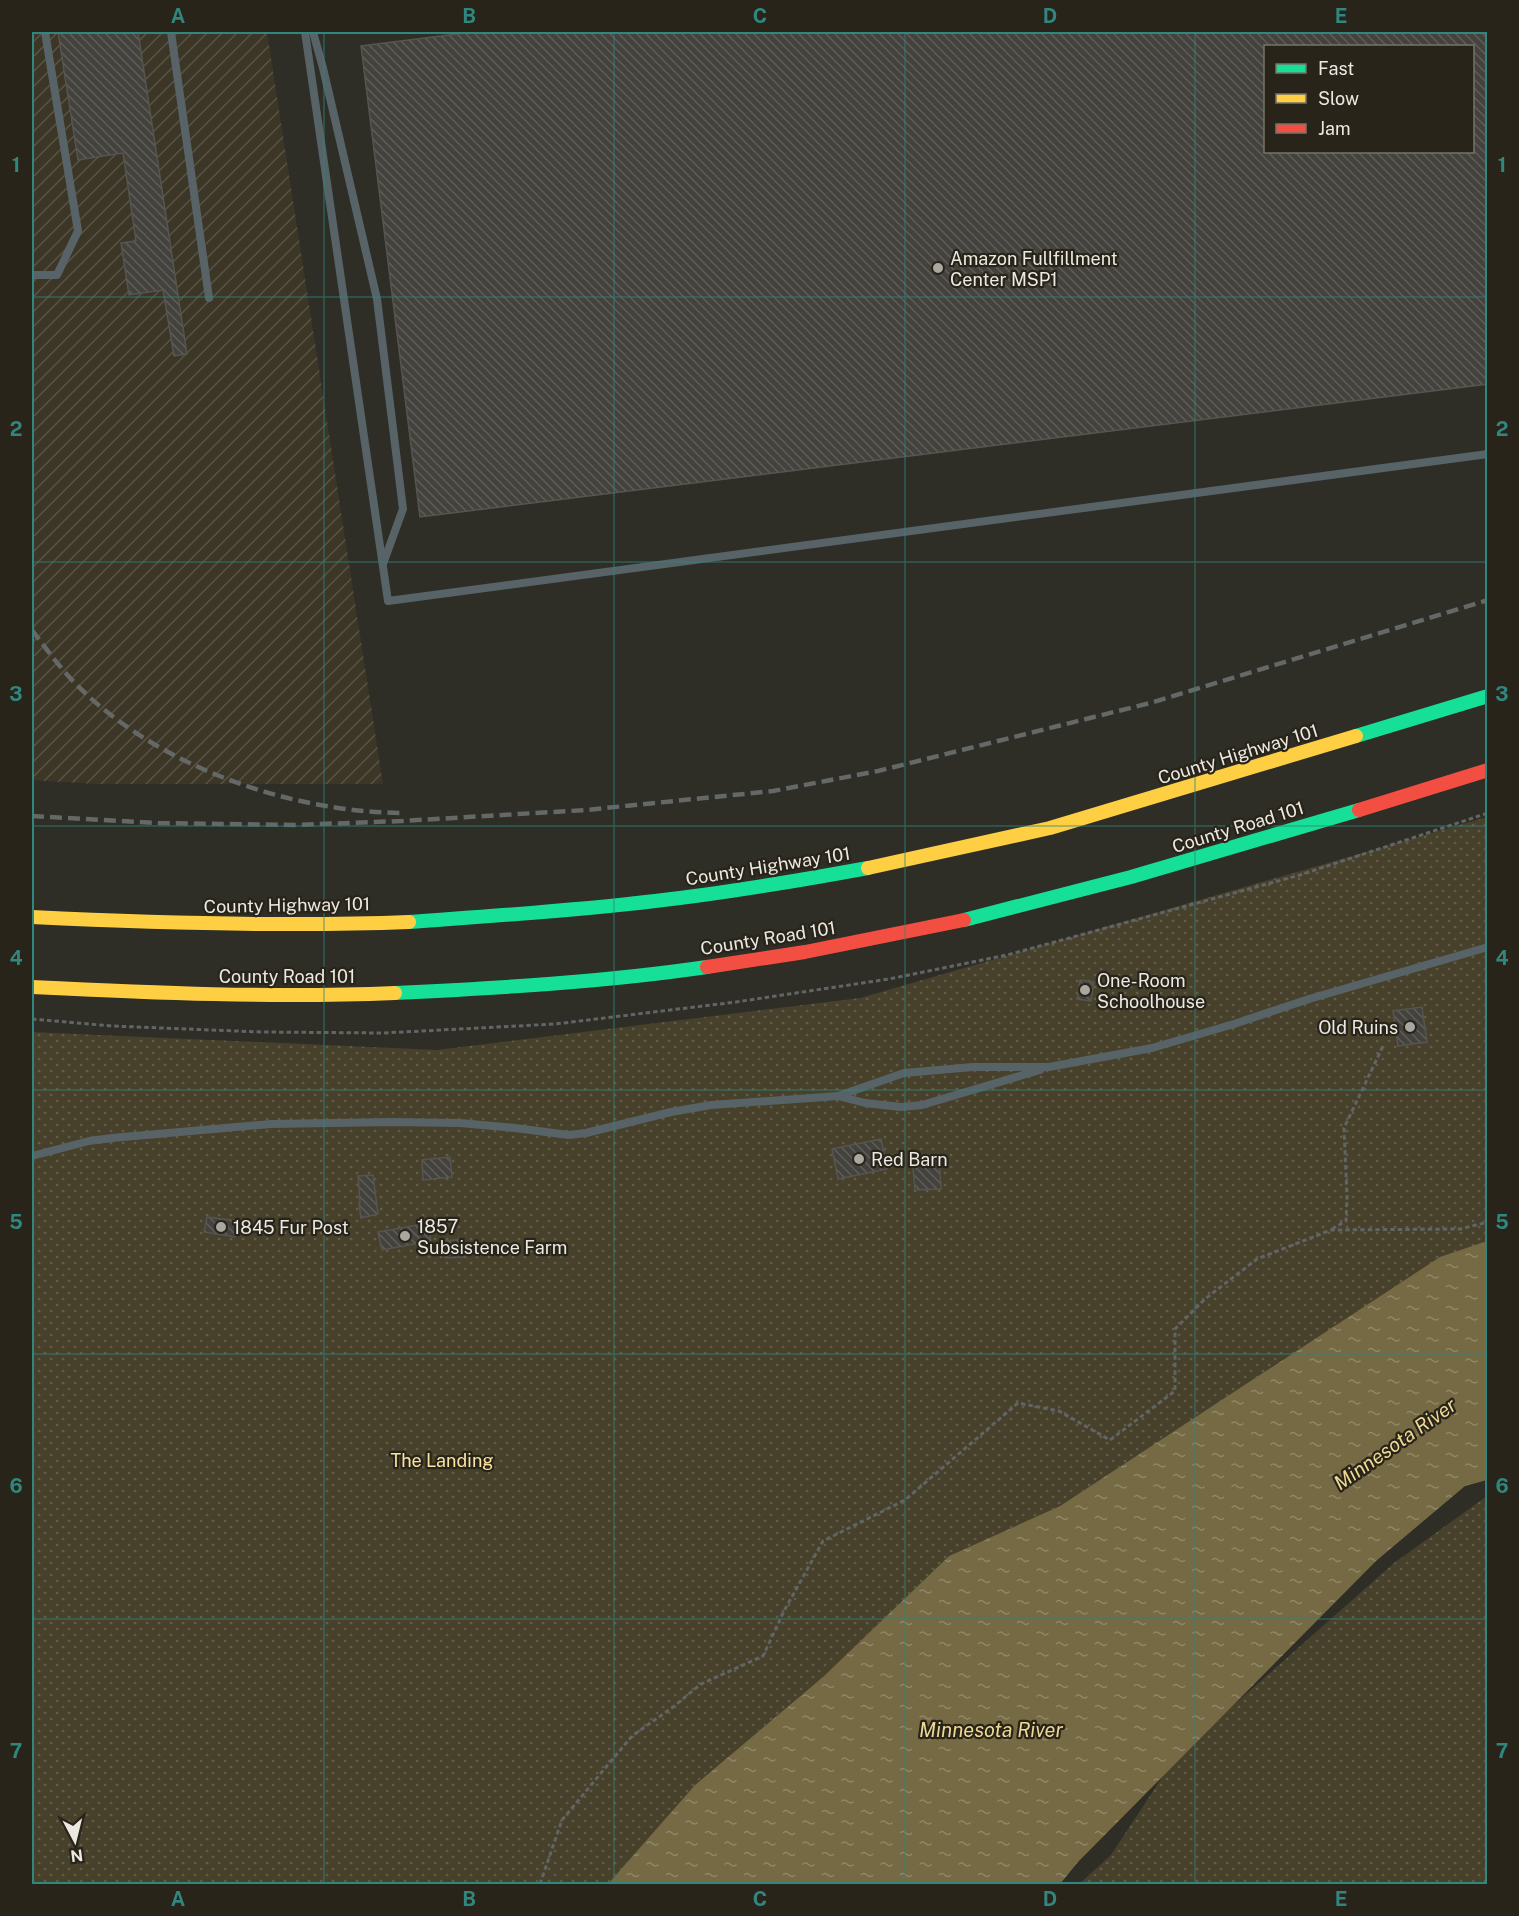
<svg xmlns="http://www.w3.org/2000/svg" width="1519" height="1916" viewBox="0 0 1519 1916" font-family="'Public Sans',sans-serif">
	<defs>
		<pattern id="industrial-furrows" width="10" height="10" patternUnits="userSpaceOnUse" patternTransform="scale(1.5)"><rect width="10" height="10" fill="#3b3626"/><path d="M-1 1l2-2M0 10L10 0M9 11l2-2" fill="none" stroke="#585345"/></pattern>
		<pattern id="park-dots" width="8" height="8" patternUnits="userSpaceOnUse" patternTransform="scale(1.5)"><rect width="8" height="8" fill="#47402b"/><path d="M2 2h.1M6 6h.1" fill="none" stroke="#625c49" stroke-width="1.8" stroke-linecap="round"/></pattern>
		<pattern id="water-ripples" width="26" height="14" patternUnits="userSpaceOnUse" patternTransform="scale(1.5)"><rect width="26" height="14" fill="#766a44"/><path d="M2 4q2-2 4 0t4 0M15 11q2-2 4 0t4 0" fill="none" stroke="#908668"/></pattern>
		<pattern id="building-back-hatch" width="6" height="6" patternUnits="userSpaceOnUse" patternTransform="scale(1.5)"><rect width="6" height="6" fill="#43423d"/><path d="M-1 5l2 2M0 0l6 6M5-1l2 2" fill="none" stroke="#5e5d59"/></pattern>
	</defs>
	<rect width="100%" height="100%" fill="#2e2d26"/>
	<polygon fill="url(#industrial-furrows)" points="32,32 267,32 383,784 96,784 32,780"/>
	<g fill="url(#park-dots)">
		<polygon points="1487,817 1487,1252 1193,1419 1060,1506 949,1556 824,1676 695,1785 608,1884 32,1884 32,1032 437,1050 860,998"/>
		<polygon points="1487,1496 1487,1884 1079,1884 1111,1855 1176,1756 1394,1563"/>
	</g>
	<polygon fill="url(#water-ripples)" points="1487,1241 1487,1480 1465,1486 1376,1561 1078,1862 1060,1884 608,1884 695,1785 824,1676 949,1556 1060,1506 1440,1257"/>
	<g fill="url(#building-back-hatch)" stroke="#56554f" stroke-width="1.5" fill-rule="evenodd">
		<polygon points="58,32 138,32 187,354 174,356 163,290 129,295 121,243 136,241 123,153 78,160"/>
		<path d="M473 32H1488V384L420 517 361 46ZM1266 46H1473V152H1266Z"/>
		<polygon points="1080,980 1094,982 1091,1001 1077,999"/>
		<polygon points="1422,1007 1427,1042 1398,1046 1393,1011"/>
		<polygon points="881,1139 887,1169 838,1179 832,1149"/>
		<polygon points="939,1154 941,1189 915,1190 912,1156"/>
		<polygon points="450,1157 452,1177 423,1180 422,1160"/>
		<polygon points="373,1175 378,1214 361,1218 359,1203 360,1203 358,1176"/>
		<polygon points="207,1217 237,1221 235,1237 204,1232"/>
		<polygon points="428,1223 431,1241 382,1250 378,1232"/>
		<polygon points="463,1239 464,1257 445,1258 444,1241"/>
	</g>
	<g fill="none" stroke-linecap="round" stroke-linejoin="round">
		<g stroke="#616566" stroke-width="3" stroke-dasharray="4.5 3" stroke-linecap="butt">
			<polyline points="32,1019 112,1026 261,1032 384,1033 555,1024 736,1002 889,979 1007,955 1300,875 1488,813"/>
			<polyline points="1332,1229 1346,1221 1347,1197 1344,1128 1383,1046"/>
			<polyline points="540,1884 562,1820 632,1736 673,1707 701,1684 763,1656 784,1611 823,1541 905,1500 1018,1403 1059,1411 1110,1440 1175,1391 1175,1329 1205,1299 1257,1259 1331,1230 1460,1229 1488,1222"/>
		</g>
		<g stroke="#586368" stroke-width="8">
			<polyline points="171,32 209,298"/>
			<polyline points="305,32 388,601 1488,454"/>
			<polyline points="313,32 323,68 377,299 403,509 383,564"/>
			<polyline points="32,275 57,275 78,231 45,32"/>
			<polyline points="838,1096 865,1103 901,1107 922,1105 1040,1070"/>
			<polyline points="32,1156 89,1141 112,1138 271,1124 391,1122 460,1123 515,1128 569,1135 586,1133 671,1112 711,1105 838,1096 904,1073 973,1067 1049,1067 1152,1048 1234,1024 1309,999 1488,947"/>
		</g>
		<g stroke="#16e098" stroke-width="14">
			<polyline points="1356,736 1488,696"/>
			<polyline points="964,920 1131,877 1359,810"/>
			<path d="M409 922C491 916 573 911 655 901 726 893 797 881 868 868"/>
			<path d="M395 993C499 988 604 982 707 967"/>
		</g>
		<g stroke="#ffcf43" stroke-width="14">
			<polyline points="868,868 1050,828 1356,736"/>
			<path d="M32 917C157 923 283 927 409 922"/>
			<path d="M32 987C153 993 274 998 395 993"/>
		</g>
		<g stroke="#f24e42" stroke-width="14">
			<polyline points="1359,810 1488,770"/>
			<polyline points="707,967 805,952 964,920"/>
		</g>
		<g stroke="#646867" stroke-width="4.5" stroke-dasharray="12 6" stroke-linecap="butt">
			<path d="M32 630C44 646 57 664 72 680 153 765 287 812 403 813"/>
			<polyline points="32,816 158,823 294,825 402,821 586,810 773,791 878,771 1150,703 1488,600"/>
		</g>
	</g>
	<path fill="none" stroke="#30877f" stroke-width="1.5" stroke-opacity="0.55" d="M324 32V1884M614 32V1884M905 32V1884M1195 32V1884M32 297H1488M32 562H1488M32 826H1488M32 1090H1488M32 1354H1488M32 1619H1488"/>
	<g fill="#a9a7a0" stroke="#28241a" stroke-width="2">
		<circle cx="938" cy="268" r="6"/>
		<circle cx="1085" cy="990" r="6"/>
		<circle cx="1410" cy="1027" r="6"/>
		<circle cx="859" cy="1159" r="6"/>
		<circle cx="221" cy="1227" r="6"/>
		<circle cx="405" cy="1236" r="6"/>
	</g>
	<g text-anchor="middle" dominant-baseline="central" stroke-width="4.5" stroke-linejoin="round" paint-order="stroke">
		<g font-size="18" fill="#ebe9e2" stroke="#28241a" text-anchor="start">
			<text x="950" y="258">Amazon Fullfillment<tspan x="950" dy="21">Center MSP1</tspan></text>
			<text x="1097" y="980">One-Room<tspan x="1097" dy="21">Schoolhouse</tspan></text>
			<text x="1398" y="1027" text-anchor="end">Old Ruins</text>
			<text x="871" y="1159">Red Barn</text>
			<text x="417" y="1226">1857<tspan x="417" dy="21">Subsistence Farm</tspan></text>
			<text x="233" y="1227">1845 Fur Post</text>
		</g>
		<g font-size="18" fill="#ebe9e2" stroke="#28241a">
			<text transform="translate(1238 754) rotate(-17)">County Highway 101</text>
			<text transform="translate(1238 827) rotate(-17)">County Road 101</text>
			<text transform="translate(768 866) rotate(-9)">County Highway 101</text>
			<text transform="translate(287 905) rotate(-1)">County Highway 101</text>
			<text transform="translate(768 938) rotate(-9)">County Road 101</text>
			<text x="287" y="976">County Road 101</text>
		</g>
		<g font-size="18" fill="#f9e39f" stroke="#28241a">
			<text x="442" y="1460">The Landing</text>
		</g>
		<g font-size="20" font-style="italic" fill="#eed894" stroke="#28241a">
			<text transform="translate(1395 1444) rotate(-35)">Minnesota River</text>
			<text x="991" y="1730">Minnesota River</text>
		</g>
	</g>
	<rect width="1519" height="1916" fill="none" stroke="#28241a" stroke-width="66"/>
	<rect x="1264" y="45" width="210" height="108" fill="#28241a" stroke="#76736a" stroke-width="1.5"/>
	<rect x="1276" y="64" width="30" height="9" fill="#16e098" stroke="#76736a" stroke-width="1.5"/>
	<text x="1318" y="75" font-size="18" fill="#ebe9e2">Fast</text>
	<rect x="1276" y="94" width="30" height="9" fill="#ffcf43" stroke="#76736a" stroke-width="1.5"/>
	<text x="1318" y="105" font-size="18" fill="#ebe9e2">Slow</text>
	<rect x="1276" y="124" width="30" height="9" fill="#f24e42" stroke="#76736a" stroke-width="1.5"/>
	<text x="1318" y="135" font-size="18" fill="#ebe9e2">Jam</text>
	<g transform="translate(75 1841) rotate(173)" stroke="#28241a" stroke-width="4.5" paint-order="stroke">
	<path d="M0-4.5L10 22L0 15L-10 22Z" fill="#ebe9e2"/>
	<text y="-9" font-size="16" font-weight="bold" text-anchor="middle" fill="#ebe9e2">N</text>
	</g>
	<rect x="33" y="33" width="1453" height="1850" fill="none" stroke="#30877f" stroke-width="2"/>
	<g font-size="20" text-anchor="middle" font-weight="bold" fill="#30877f">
		<text x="178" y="23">A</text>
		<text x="469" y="23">B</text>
		<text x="760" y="23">C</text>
		<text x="1050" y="23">D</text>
		<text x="1341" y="23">E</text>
		<text x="16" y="172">1</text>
		<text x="1502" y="172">1</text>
		<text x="16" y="436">2</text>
		<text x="1502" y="436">2</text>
		<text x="16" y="701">3</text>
		<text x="1502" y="701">3</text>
		<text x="16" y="965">4</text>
		<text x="1502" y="965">4</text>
		<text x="16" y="1229">5</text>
		<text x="1502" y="1229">5</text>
		<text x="16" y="1493">6</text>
		<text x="1502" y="1493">6</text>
		<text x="16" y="1758">7</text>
		<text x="1502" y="1758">7</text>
		<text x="178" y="1906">A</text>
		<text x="469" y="1906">B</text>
		<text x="760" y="1906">C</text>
		<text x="1050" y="1906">D</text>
		<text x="1341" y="1906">E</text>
	</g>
</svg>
